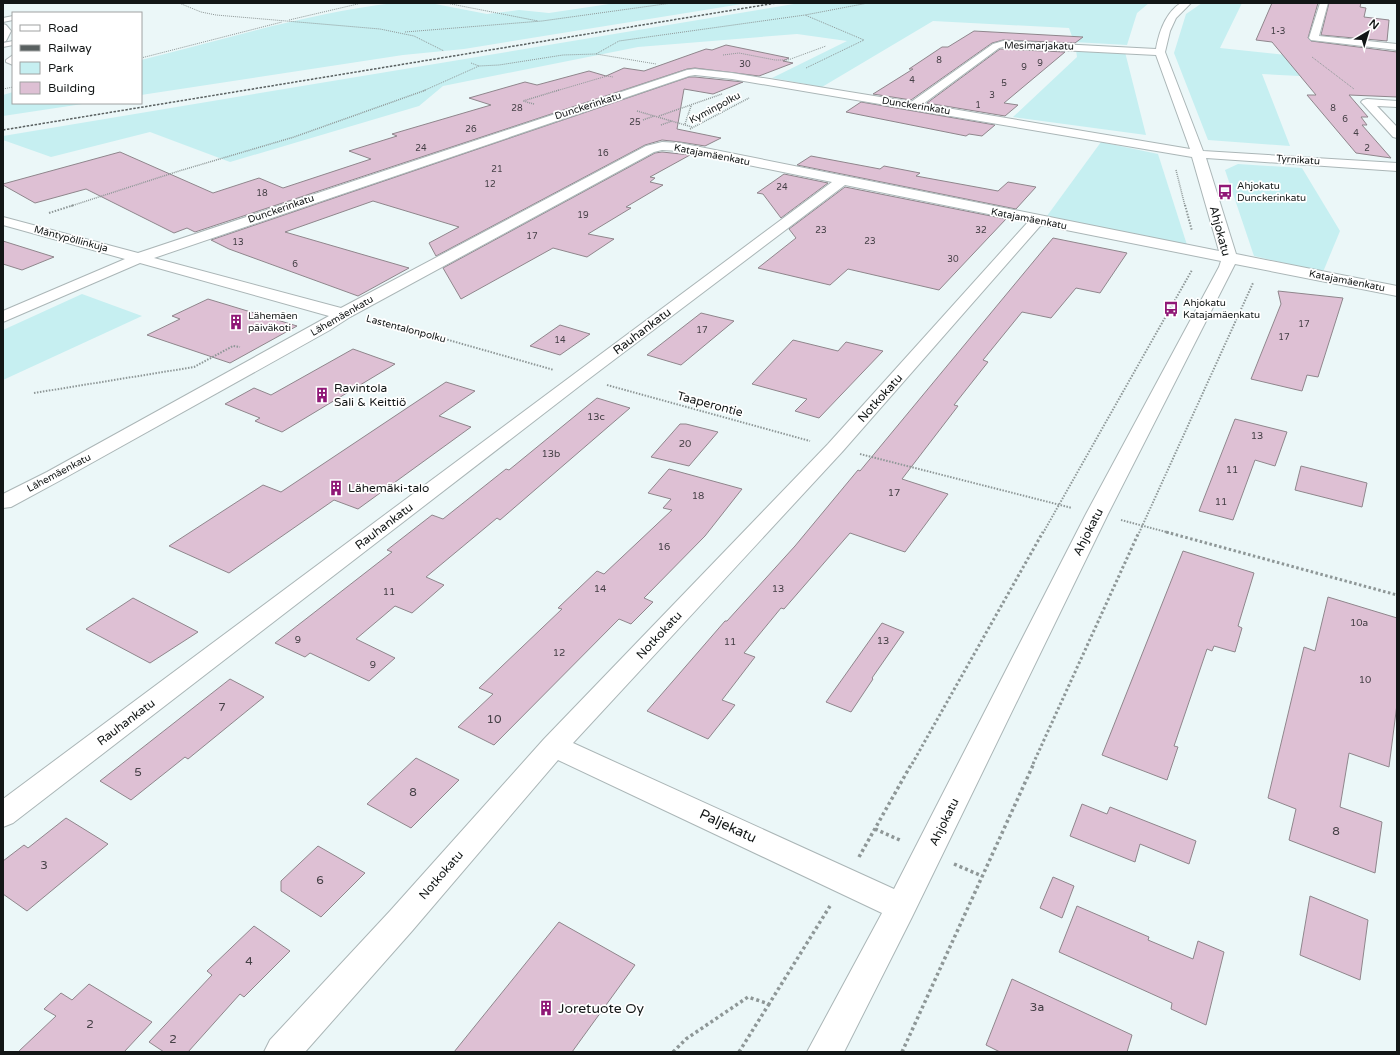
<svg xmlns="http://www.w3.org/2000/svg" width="1400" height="1055" viewBox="0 0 1400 1055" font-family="'Varela Round',sans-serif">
	<rect width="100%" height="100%" fill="#ebf7f8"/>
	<g fill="#c6eff1">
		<path d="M394 3H430L487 14 519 10 549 13 616 3H748L464 49 403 55 141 95V60C225 39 309 13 394 3Z"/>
		<polygon points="800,3 1149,3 1137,13 1127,45 1074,42 1069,28 933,21 822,87 772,78 847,41 797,34 638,47 443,86 419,106 230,162 150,132 51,157 3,140 3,136"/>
		<polygon points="1202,3 1242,3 1220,48 1397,67 1397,81 1262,74 1290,146 1208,140 1174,53 1186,14"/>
		<polygon points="1076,50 1125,52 1146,135 1013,117 1077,57"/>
		<polygon points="13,92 13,103 89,103 3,116 3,95"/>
		<polygon points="1101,142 1158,154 1187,245 1047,216"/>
		<polygon points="1238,164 1302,168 1340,231 1323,272 1254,256 1225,170"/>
		<polygon points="82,294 142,316 3,380 3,330"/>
	</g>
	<g fill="#dec0d4" stroke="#8f868c">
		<polygon points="1272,3 1318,3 1308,38 1311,41 1397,52 1397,97 1349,95 1368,117 1361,117 1367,125 1362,125 1391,158 1356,153 1307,95 1316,95 1272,42 1256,40"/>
		<polygon points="1329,3 1361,3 1360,7 1366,8 1364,17 1389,20 1387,41 1321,35"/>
		<polygon points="974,31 1083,37 1075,43 1003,40 992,43 911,100 873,94 913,69 909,69 942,47 948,47"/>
		<polygon points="726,45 789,58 783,61 793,63 759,76 695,68 687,69 195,232 187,228 174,233 86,189 35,203 3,185 3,184 120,152 213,193 259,178 283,188 371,159 349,151 397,136 392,134 491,105 469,98 525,82 537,85 589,71 606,76 624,68 644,71 706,49 712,50"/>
		<polygon points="1000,49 1065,52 1004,103 1018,105 1005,116 927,103"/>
		<polygon points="689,77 695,77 743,82 713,94 684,89 677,129 721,138 705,146 680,142 662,140 645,145 436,256 429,243 459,227 373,201 285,232 409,268 358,296 229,249 211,240"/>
		<polygon points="861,102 995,125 982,136 969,134 966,136 846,112"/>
		<polygon points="662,152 690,155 650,177 655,178 650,182 663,185 626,207 631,208 588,234 614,239 587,257 553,248 461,299 443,268 655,153"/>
		<polygon points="811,156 880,169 884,166 920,173 916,176 998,191 1008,182 1036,187 1016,209 797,165"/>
		<polygon points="784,174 828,183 781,218 763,194 757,193"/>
		<polygon points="845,187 1006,219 939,290 848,269 830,285 758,268 796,238 789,229"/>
		<polygon points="1053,238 1127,253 1100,293 1076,288 1051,318 1022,312 983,360 988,362 954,405 958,406 902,479 948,494 905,552 850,533 784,609 781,608 744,653 755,657 722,700 735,705 708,739 647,711 725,621 727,621 795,546 858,470 860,471"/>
		<polygon points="3,241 54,257 22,270 3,264"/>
		<polygon points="1278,291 1343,298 1318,377 1307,375 1302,391 1251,379 1281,304"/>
		<polygon points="208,299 297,326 230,363 147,335 180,319 172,316"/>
		<polygon points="701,313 734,321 681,365 647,355"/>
		<polygon points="560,325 590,334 560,355 530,346"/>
		<polygon points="793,340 838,351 846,342 883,351 819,418 795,411 807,399 752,384"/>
		<polygon points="353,349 395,364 282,432 255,421 260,418 225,404 254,388 271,395"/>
		<polygon points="446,382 475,391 439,416 471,427 358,509 334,500 229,573 169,546 263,485 281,492"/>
		<polygon points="597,398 630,408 500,520 497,518 426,577 444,585 412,613 395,606 356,639 395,658 369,681 310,653 305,657 275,643 392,552 387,550 432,515 443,519 506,469 509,470"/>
		<polygon points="1235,419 1287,432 1275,466 1255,460 1233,520 1199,511"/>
		<polygon points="680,424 686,424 718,432 689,466 651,457"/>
		<polygon points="1301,466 1367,483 1362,507 1295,490"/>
		<polygon points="669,469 742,489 705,536 644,598 653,602 631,624 619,619 494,745 458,727 493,694 479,688 562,609 558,608 597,571 604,574 672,510 663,508 671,499 648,493"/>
		<polygon points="1183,551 1254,573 1238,626 1242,628 1235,652 1214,646 1212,651 1207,649 1174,746 1178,747 1167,780 1102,755"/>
		<polygon points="1328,597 1397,618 1397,704 1389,767 1349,753 1340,807 1382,822 1375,873 1289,840 1296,809 1268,798 1304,647 1315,651"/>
		<polygon points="133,598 198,632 150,663 86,629"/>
		<polygon points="882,623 904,632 872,678 873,679 851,712 826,702"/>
		<polygon points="230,679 264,697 188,759 185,757 131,800 100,781"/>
		<polygon points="416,758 459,780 411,828 367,804"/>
		<polygon points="1082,804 1107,814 1110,807 1196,841 1189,864 1140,844 1135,862 1070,836"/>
		<polygon points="66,818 108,844 27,911 3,894 3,861 24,845 28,848"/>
		<polygon points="318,846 365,873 321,917 281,891 281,881"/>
		<polygon points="1053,877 1074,886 1062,918 1040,908"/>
		<polygon points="1310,896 1368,920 1360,980 1300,955"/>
		<polygon points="1077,906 1149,937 1148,940 1193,959 1198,941 1224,952 1206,1025 1171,1009 1172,1003 1059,952"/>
		<polygon points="559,922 635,965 572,1052 454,1052"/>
		<polygon points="254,926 290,951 244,997 240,994 188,1052 164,1052 149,1042 212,975 207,971"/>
		<polygon points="1012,979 1132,1035 1127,1052 1000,1052 986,1045"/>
		<polygon points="89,984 152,1022 124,1052 18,1052 56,1016 44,1009 61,993 72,1000"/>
	</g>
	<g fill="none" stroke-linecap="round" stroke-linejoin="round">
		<g stroke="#abb6b7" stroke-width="2">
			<g id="lane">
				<polygon points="13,16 13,20 3,22 3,18"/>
				<polygon points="13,41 13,45 3,47 3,43"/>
				<polygon points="13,55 13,65 6,62 6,60"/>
			</g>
		</g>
		<g stroke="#abb6b7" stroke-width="2">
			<g id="street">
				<path d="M1181 3H1191L1176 18 1170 31 1165 52 1203 151 1397 163V171L1206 158 1236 254 1397 286V296L1235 264 1108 514 912 917 844 1052H807L882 913 558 760 412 931 305 1052H264L270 1040 390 911 544 739 828 444 1028 222 845 185 586 381 13 823 3 827V799L832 182 680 151 662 150 654 152 350 317 330 330 61 480 11 507 3 508V494L47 472 329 316 140 263 3 322V311L125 259 3 225V217L138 253 687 70 695 69 732 73 911 102 993 44 1003 41 1156 49C1159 32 1166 12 1181 3ZM1003 47 1156 55 1190 149 923 104 999 48ZM695 75 732 79 1192 157 1219 251 680 143 662 142 646 146 341 308 154 258 689 76ZM1041 225 1221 261 1219 267 1086 514 894 889 573 743 842 452Z"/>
				<polygon points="1320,3 1328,3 1319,36 1397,44 1397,50 1311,40 1309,38"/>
				<polygon points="3,24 6,25 11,31 6,41 3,42"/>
				<polygon points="1367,99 1397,101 1397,107 1377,106 1397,127 1397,138 1393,137 1363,104 1361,102 1363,100"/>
			</g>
		</g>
		<g stroke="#8e9797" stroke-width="1" stroke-dasharray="1 1" stroke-linecap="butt">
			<polyline points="179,3 201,12 216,15 380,29 414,36 444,51"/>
			<polyline points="446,3 538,21"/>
			<polyline points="289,20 362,3"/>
			<polyline points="405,32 542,21 672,3"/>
			<polyline points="596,54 619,41 805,15"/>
			<polyline points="723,55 739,53 775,60 788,60 826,46"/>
			<polyline points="1312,57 1354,89"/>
			<polyline points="141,58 282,22"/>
			<polyline points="471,63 479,66 499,65 563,55 596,54 656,64"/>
			<polyline points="806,68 864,40 805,15 868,3"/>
			<polyline points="3,89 13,87"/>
			<polyline points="423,91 479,66"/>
			<polyline points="556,91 607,76 613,77"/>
		</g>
		<g stroke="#8e9797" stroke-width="1.5" stroke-dasharray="1 1" stroke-linecap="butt">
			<polyline points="534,104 523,101 559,90"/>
			<polyline points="637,111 692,127"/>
			<polyline points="659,116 722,94"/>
			<polyline points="643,120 654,116"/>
			<polyline points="685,124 691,106"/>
			<polyline points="661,125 672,121"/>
			<polyline points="690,129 749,98"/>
			<polyline points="1176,170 1185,206"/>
			<polyline points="71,206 179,171 294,137 426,90"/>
		</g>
		<g stroke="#8e9797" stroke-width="2" stroke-dasharray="1.5 1.5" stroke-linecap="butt">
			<polyline points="1185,205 1192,231"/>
			<polyline points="49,213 74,205"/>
			<polyline points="378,320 554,370"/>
			<polyline points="607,385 810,441"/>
			<polyline points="34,393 194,367 233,346 240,347"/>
			<polyline points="860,454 1072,508"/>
			<polyline points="1121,520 1170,533"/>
			<polyline points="1043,533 1192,270"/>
			<polyline points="1139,533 1253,283"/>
		</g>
		<g stroke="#8e9797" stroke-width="3" stroke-dasharray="2.5 2.5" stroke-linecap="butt">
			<polyline points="1166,532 1397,595"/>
			<polyline points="912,764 1043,532"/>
			<polyline points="1033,764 1139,532"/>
		</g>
		<g stroke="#8e9797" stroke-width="3.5" stroke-dasharray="3 3" stroke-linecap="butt">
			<polyline points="875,829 902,841"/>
			<polyline points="859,857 912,763"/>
			<polyline points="954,864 982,876"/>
			<polyline points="673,1052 686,1039 748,997 769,1004 830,906"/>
			<polyline points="739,1052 769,1004"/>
			<polyline points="902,1052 1034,763"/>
		</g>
		<use href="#lane" fill="#fff" fill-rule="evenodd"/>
		<use href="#street" fill="#fff" fill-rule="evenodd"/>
		<polyline stroke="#596060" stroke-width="1.5" stroke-dasharray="2.5 1.5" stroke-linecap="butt" points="3,130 776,3"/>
	</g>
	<defs>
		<g id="bus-bare" transform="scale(1.2)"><path d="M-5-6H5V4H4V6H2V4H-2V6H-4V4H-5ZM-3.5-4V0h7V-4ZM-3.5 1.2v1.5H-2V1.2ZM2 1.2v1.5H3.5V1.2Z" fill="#8f1776" stroke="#fff" stroke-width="2.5" paint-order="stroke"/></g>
		<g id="building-bare" transform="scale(1.2)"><path d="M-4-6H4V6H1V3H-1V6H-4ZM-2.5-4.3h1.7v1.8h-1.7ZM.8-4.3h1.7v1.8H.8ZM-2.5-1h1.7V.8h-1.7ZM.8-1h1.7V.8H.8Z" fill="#8f1776" stroke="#fff" stroke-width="2.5" paint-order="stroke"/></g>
	</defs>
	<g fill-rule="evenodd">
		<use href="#bus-bare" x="1225" y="192"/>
		<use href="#bus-bare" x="1171" y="309"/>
		<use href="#building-bare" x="236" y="322"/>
		<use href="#building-bare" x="322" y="395"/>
		<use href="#building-bare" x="336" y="488"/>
		<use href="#building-bare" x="546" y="1008"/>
	</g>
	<g text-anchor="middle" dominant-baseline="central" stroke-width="3.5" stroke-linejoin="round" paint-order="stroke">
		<g font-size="9" fill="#454046">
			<text x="1278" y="31">1-3</text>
			<text x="939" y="60">8</text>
			<text x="1040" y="63">9</text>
			<text x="745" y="64">30</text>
			<text x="1024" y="67">9</text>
			<text x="912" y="80">4</text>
			<text x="1004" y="83">5</text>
			<text x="992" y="95">3</text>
			<text x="978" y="105">1</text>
			<text x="517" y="108">28</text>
			<text x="1333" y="108">8</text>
			<text x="1345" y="119">6</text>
			<text x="635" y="122">25</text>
			<text x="471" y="129">26</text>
			<text x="1356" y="133">4</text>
			<text x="421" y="148">24</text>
			<text x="1367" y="148">2</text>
			<text x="603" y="153">16</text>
			<text x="497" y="169">21</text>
			<text x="490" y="184">12</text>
			<text x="782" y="187">24</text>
			<text x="262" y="193">18</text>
			<text x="583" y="215">19</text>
			<text x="821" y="230">23</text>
			<text x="981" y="230">32</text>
			<text x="532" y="236">17</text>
			<text x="870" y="241">23</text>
			<text x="238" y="242">13</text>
			<text x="953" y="259">30</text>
			<text x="295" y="264">6</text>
			<text x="1304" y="324">17</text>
			<text x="702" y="330">17</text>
			<text x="1284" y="337">17</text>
			<text x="560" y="340">14</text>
		</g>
		<g font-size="10" fill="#121616" stroke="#fff">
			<text transform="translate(1039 46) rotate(1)">Mesimarjakatu</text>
			<text transform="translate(588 106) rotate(-18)">Dunckerinkatu</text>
			<text transform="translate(916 106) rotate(9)">Dunckerinkatu</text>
			<text transform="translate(715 108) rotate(-28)">Kyminpolku</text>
			<text transform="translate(712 155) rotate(11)">Katajamäenkatu</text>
			<text transform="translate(1298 160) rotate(4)">Tyrnikatu</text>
			<text transform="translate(281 209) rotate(-19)">Dunckerinkatu</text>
			<text transform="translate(1029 219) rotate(11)">Katajamäenkatu</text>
			<text transform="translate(71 239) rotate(15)">Mäntypöllinkuja</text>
			<text transform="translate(1347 281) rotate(11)">Katajamäenkatu</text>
			<text transform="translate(342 316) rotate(-30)">Lähemäenkatu</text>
			<text transform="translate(406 329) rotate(15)">Lastentalonpolku</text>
			<text transform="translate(59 473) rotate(-28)">Lähemäenkatu</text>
		</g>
		<g font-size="10" fill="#121616" stroke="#fff" text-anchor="start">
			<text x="1237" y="186">Ahjokatu<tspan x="1237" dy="12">Dunckerinkatu</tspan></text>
			<text x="1183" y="303">Ahjokatu<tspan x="1183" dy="12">Katajamäenkatu</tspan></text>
			<text x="248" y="316">Lähemäen<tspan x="248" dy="12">päiväkoti</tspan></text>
		</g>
		<g font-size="10" fill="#454046">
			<text x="596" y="417">13c</text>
			<text x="1257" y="436">13</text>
			<text x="685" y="444">20</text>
			<text x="551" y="454">13b</text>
			<text x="1232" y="470">11</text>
			<text x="894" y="493">17</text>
			<text x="698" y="496">18</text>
			<text x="1221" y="502">11</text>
			<text x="664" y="547">16</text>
			<text x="600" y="589">14</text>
			<text x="778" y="589">13</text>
			<text x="389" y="592">11</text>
			<text x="1359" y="623">10a</text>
			<text x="298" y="640">9</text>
			<text x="883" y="641">13</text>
			<text x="730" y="642">11</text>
			<text x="559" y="653">12</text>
			<text x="373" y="665">9</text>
			<text x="1365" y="680">10</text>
		</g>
		<g font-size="12" fill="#121616" stroke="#fff">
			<text transform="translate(1220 231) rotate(75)">Ahjokatu</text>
			<text transform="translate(642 331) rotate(-37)">Rauhankatu</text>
			<text transform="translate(880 398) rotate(-48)">Notkokatu</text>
			<text transform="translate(710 404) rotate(15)">Taaperontie</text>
			<text transform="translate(384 526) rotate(-37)">Rauhankatu</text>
			<text transform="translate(1088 532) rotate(-63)">Ahjokatu</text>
			<text transform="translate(659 635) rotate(-47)">Notkokatu</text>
			<text transform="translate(126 722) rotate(-37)">Rauhankatu</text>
			<text transform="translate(944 822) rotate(-64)">Ahjokatu</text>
			<text transform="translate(441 875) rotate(-49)">Notkokatu</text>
		</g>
		<g font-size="12" fill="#121616" stroke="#fff" text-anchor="start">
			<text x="334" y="388">Ravintola<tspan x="334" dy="14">Sali &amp; Keittiö</tspan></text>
			<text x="348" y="488">Lähemäki-talo</text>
		</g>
		<g font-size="12" fill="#454046">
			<text x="222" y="707">7</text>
			<text x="494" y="719">10</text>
			<text x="138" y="772">5</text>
			<text x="413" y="792">8</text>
			<text x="1336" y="831">8</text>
			<text x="44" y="865">3</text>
			<text x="320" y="880">6</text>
			<text x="249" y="961">4</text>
			<text x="1037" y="1007">3a</text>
			<text x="90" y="1024">2</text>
			<text x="173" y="1039">2</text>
		</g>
		<g font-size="14" fill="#121616" stroke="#fff">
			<text transform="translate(728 826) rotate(25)">Paljekatu</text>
		</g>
		<g font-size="14" fill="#121616" stroke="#fff" text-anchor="start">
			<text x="558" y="1008">Joretuote Oy</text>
		</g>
	</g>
	<rect width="1400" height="1055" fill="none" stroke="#121616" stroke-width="8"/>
	<rect x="12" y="12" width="130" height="92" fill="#ffffff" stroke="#a0a2a2"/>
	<rect x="20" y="25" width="20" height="6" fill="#ffffff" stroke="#a0a2a2"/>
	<text x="48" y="32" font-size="12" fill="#121616">Road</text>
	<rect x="20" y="45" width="20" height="6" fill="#596060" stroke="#a0a2a2"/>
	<text x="48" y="52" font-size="12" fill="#121616">Railway</text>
	<rect x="20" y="62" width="20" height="12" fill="#c6eff1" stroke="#a0a2a2"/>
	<text x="48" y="72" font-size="12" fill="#121616">Park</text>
	<rect x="20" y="82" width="20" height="12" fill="#dec0d4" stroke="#a0a2a2"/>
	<text x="48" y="92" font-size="12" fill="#121616">Building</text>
	<g transform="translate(1368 32) rotate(38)" stroke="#ffffff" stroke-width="3" paint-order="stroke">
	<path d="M0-3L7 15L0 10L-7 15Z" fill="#121616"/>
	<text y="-6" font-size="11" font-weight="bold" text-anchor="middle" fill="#121616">N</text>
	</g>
</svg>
